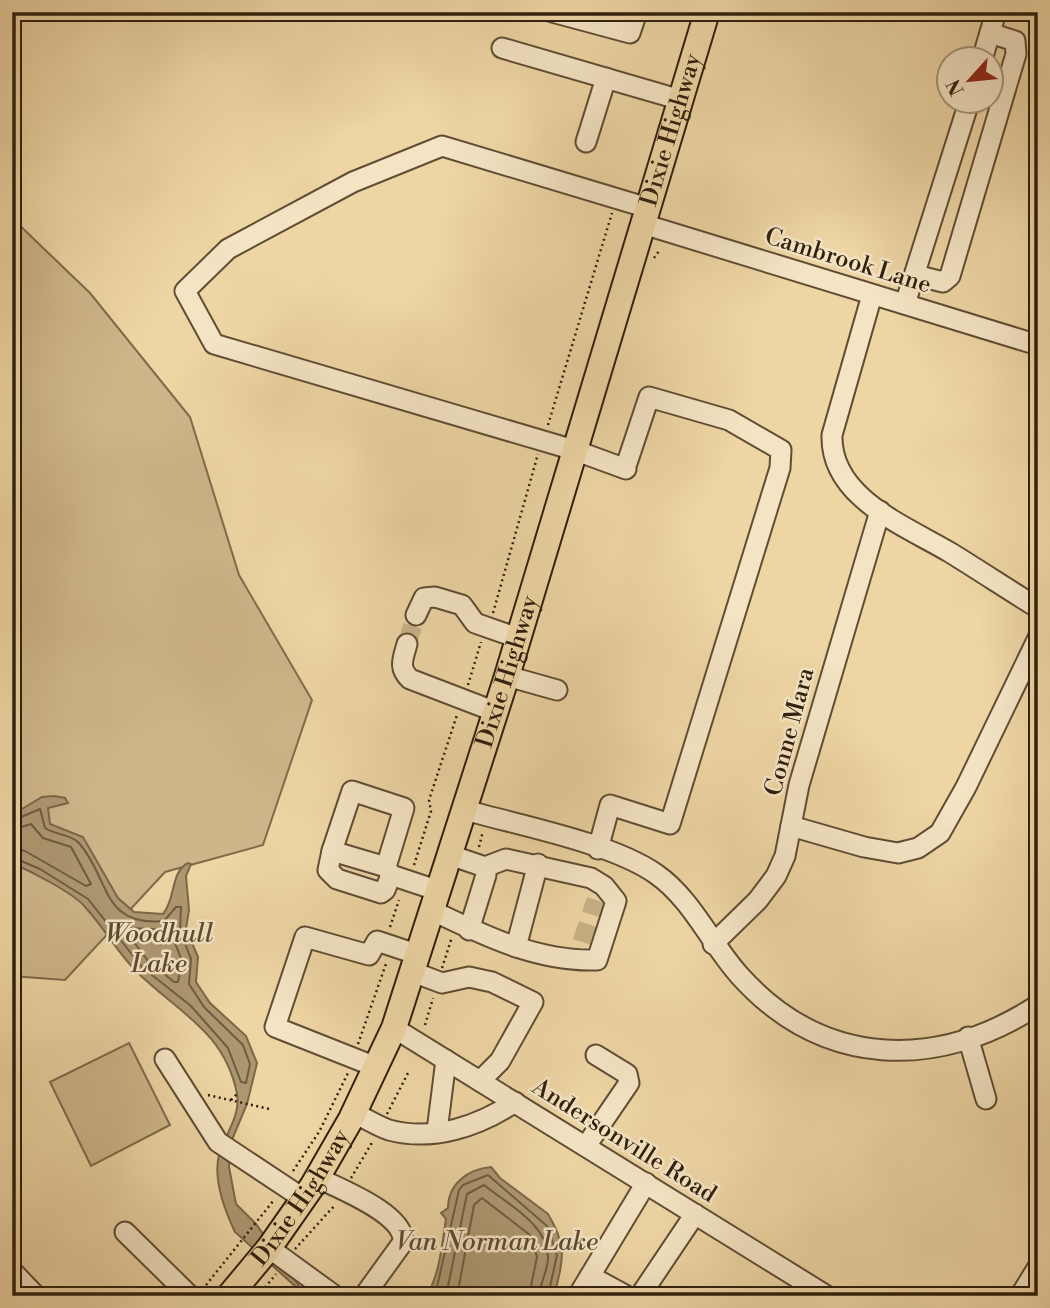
<svg xmlns="http://www.w3.org/2000/svg" width="1050" height="1308" viewBox="0 0 1050 1308" font-family="'Libre Bodoni',serif">
	<rect width="100%" height="100%" fill="#eed5a4"/>
	<filter id="stains"><feTurbulence type="fractalNoise" baseFrequency=".00286" numOctaves="4"/><feColorMatrix values="0 0 0 0 .2 0 0 0 0 .09 0 0 0 0 .02 0 0 0 .5 -.17"/></filter>
	<radialGradient id="worn" r=".72"><stop offset=".6" stop-color="#630" stop-opacity="0"/><stop offset="1" stop-color="#630" stop-opacity=".3"/></radialGradient>
	<g fill="#ceb68a" stroke="#7f6b4c" stroke-width="2">
		<polygon points="12,218 90,293 190,417 239,575 312,700 263,845 165,872 65,980 12,976"/>
		<polygon points="129,1043 170,1125 91,1166 50,1082"/>
	</g>
	<g fill="#ad9771" stroke="#7b6749" stroke-width="2">
		<path d="M54 796 65 798 68 803 48 808 50 824 83 837 118 898 134 912 163 914C176 899 170 872 188 863L191 864 186 876 189 910 186 929 198 957 196 982 210 1003 246 1036 257 1063 247 1104 231 1142 229 1167 236 1204 256 1224 306 1296 235 1232C225 1211 213 1179 219 1155 224 1136 241 1116 237 1094 225 1032 179 1013 138 973 118 954 104 927 85 907 74 893 30 871 12 863V815L42 797Z"/>
		<path d="M491 1167 500 1178 548 1214C568 1247 563 1260 554 1296H425C439 1282 443 1238 446 1219L441 1213 448 1208C448 1184 468 1169 491 1167Z"/>
	</g>
	<g fill="none" stroke-linecap="round" stroke-linejoin="round">
		<g stroke="#6e5c40" stroke-width="2">
			<path d="M12 821 40 809 45 828C55 835 71 834 79 843 110 878 101 927 164 921L176 907H181L180 931 191 959 189 984 204 1007 243 1045 250 1064 246 1083 241 1082 228 1048 191 1006 142 967 88 899 40 869 12 857"/>
			<polyline points="12,830 31,824 43,838 71,847 91,884 86,886 25,851 12,848"/>
			<polygon points="128,928 170,930 182,961 178,982 174,982 148,961 127,933"/>
			<polyline points="435,1296 459,1190 463,1185 488,1175 547,1226 557,1255 548,1296"/>
			<path d="M446 1296 467 1194 484 1185C507 1204 548 1224 548 1258 548 1270 540 1283 539 1296"/>
			<polyline points="457,1296 474,1205 482,1198 530,1235 537,1257 529,1296"/>
		</g>
		<g stroke="#c8b186" stroke-width="19" stroke-dasharray="19 10" stroke-linecap="butt">
			<polyline points="407,644 416,615"/>
			<polyline points="582,942 596,900"/>
		</g>
		<g stroke="#604d34" stroke-width="23">
			<g id="minor">
				<polyline points="552,12 630,33 637,12"/>
				<polyline points="502,48 681,100"/>
				<polyline points="982,60 996,12"/>
				<polyline points="586,142 606,78"/>
				<polyline points="643,224 1038,345"/>
				<polyline points="915,275 943,282 950,276 1016,54 1015,41 990,33"/>
				<path d="M872 295 832 435C830 498 906 526 951 553 980 571 1009 590 1038 608"/>
				<polyline points="905,304 969,102"/>
				<polyline points="626,469 574,450 214,344 185,291 228,249 353,182 442,146 648,208"/>
				<polyline points="416,615 424,598 435,597 462,605 475,623 518,638"/>
				<path d="M407 644C403 659 398 668 410 679L496 712"/>
				<polyline points="507,676 557,690"/>
				<path d="M465 810C518 825 612 843 656 874 692 899 711 944 740 976 823 1068 937 1071 1038 1005"/>
				<polyline points="791,826 864,847 898,853 918,848 940,833 966,787 1038,638"/>
				<polyline points="598,849 610,805 670,824 780,468 781,450 729,420 649,397 627,463"/>
				<polyline points="332,851 328,870 337,879 381,893 385,890 391,875"/>
				<polyline points="386,867 404,808 352,791 332,851 386,867 391,875 439,891"/>
				<path d="M433 911C485 936 538 962 597 960L616 901 604 886 591 878 506 859 485 867 450 855"/>
				<polyline points="469,930 486,875 485,867"/>
				<polyline points="713,944 758,900 776,876 785,856 799,785 880,511"/>
				<polyline points="516,947 538,864"/>
				<polyline points="413,972 442,983 469,977 492,982 533,1002 500,1061 480,1081"/>
				<polyline points="394,1028 827,1296"/>
				<polyline points="968,1037 986,1099"/>
				<polyline points="165,1059 218,1142 304,1199"/>
				<polyline points="376,1067 275,1027 305,937 369,955 377,941 419,955"/>
				<path d="M354 1113C365 1118 377 1126 389 1130 433 1142 479 1126 515 1102"/>
				<polyline points="437,1131 446,1060"/>
				<polyline points="586,1146 629,1083 627,1074 596,1055"/>
				<path d="M318 1178C340 1189 405 1214 403 1242L364 1296"/>
				<polyline points="125,1232 190,1296"/>
				<polyline points="269,1248 335,1296"/>
				<polyline points="12,1271 36,1296"/>
				<polyline points="590,1276 627,1296"/>
				<polyline points="578,1296 646,1183"/>
				<polyline points="640,1296 695,1214"/>
				<polyline points="1020,1296 1038,1267"/>
			</g>
		</g>
		<g stroke="#30200e" stroke-width="28">
			<g id="major">
				<path id="s1" d="M229 1296 269 1248 313 1185 351 1119 394 1028 507 676 707 12"/>
			</g>
		</g>
		<g stroke="#30200e" stroke-width="2.5" stroke-dasharray="2 3.5" stroke-linecap="butt">
			<polyline points="654,258 659,251"/>
			<polyline points="548,425 612,213"/>
			<polyline points="493,613 538,454"/>
			<polyline points="468,685 481,642"/>
			<polyline points="479,847 483,831"/>
			<polyline points="414,865 431,811 429,800 457,715"/>
			<polyline points="390,927 399,900"/>
			<polyline points="442,968 452,937"/>
			<polyline points="425,1025 433,998"/>
			<polyline points="358,1044 387,961"/>
			<polyline points="208,1095 269,1109"/>
			<polyline points="231,1100 237,1094"/>
			<polyline points="387,1114 408,1073"/>
			<polyline points="293,1171 319,1132 348,1073"/>
			<polyline points="351,1178 373,1141"/>
			<polyline points="295,1249 335,1205"/>
			<polyline points="206,1285 274,1200"/>
			<polyline points="258,1296 276,1274"/>
		</g>
		<use href="#minor" stroke="#f4e4c4" stroke-width="19"/>
		<use href="#major" stroke="#eed5a4" stroke-width="24"/>
	</g>
	<g text-anchor="middle" dominant-baseline="central" stroke-width="5" stroke-linejoin="round" paint-order="stroke">
		<g font-size="24" fill="#30200e" stroke="#f4e4c4">
			<text stroke="none"><textPath href="#s1" startOffset="1256">Dixie Highway</textPath></text>
			<text transform="translate(848 261) rotate(17)">Cambrook Lane</text>
			<text stroke="none"><textPath href="#s1" startOffset="690">Dixie Highway</textPath></text>
			<text transform="translate(790 732) rotate(-75)">Conne Mara</text>
			<text transform="translate(624 1141) rotate(32)">Andersonville Road</text>
			<text stroke="none"><textPath href="#s1" startOffset="122">Dixie Highway</textPath></text>
		</g>
		<g font-size="26" font-style="italic" fill="#5c4a31" stroke="#f4e4c4">
			<text x="159" y="934">Woodhull<tspan x="159" dy="30">Lake</tspan></text>
			<text x="497" y="1242">Van Norman Lake</text>
		</g>
	</g>
	<rect width="1050" height="1308" fill="none" stroke="#eed5a4" stroke-width="42"/>
	<rect x="14" y="14" width="1022" height="1280" fill="none" stroke="#30200e" stroke-width="3.5"/>
	<rect x="21" y="21" width="1008" height="1266" fill="none" stroke="#30200e" stroke-width="2"/>
	<g transform="translate(970 80) rotate(243)"><circle r="33" fill="#f4e4c4" stroke="#a6967b" stroke-width="2"/>
	<path d="M0-5L12 26L0 18L-12 26Z" fill="#8f2418"/>
	<text y="-10" font-size="19" font-weight="bold" text-anchor="middle" fill="#30200e">N</text>
	</g>
	<rect width="100%" height="100%" filter="url(#stains)"/>
	<rect width="100%" height="100%" fill="url(#worn)"/>
</svg>
